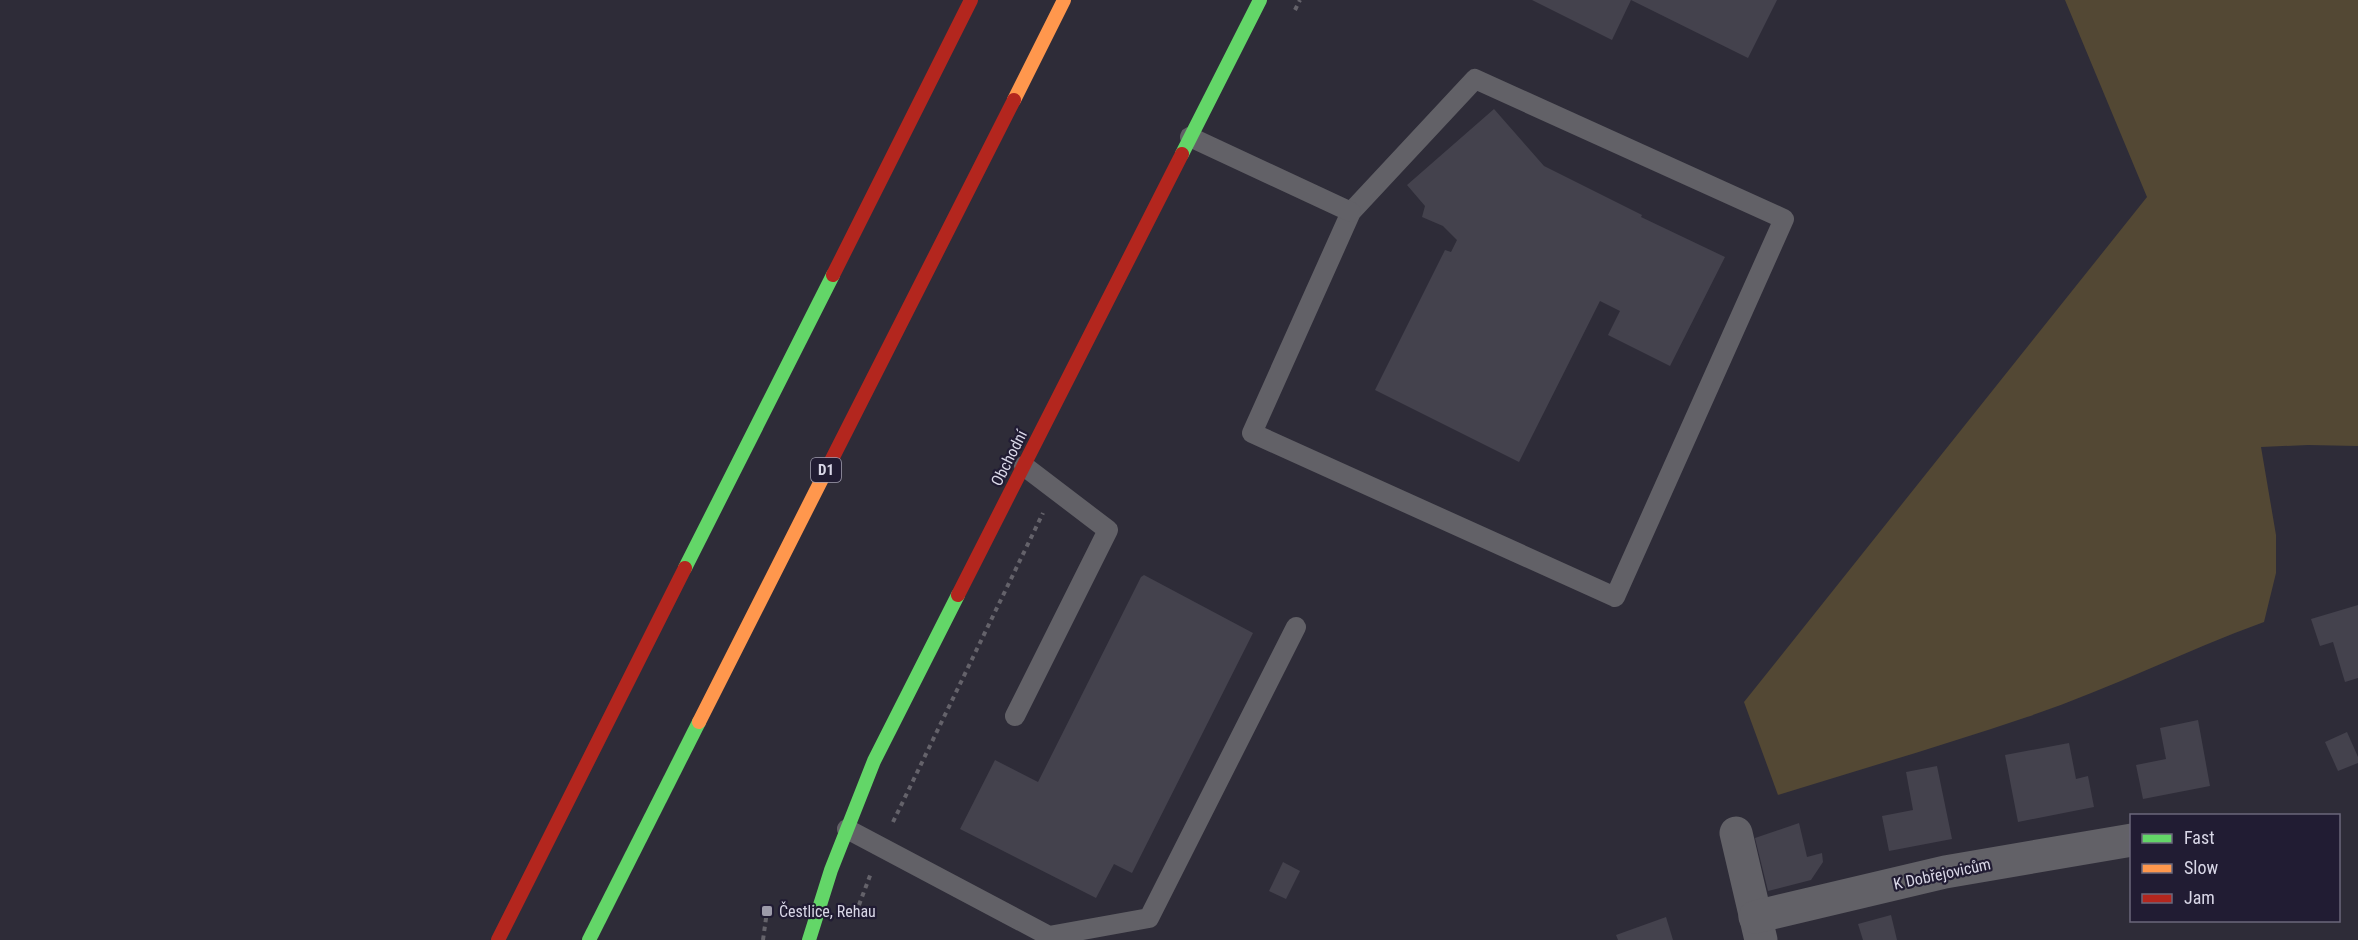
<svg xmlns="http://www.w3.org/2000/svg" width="2358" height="940" viewBox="0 0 2358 940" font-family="'Roboto Condensed',sans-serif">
	<rect width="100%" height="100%" fill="#2e2c38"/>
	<path fill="#534834" d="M2065 0H2358V446L2308 445 2261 447 2276 535V573L2264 622C2184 651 2108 690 2027 717 1945 745 1861 769 1778 795L1744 702 2147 197Z"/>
	<g fill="#44424d">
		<polygon points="1532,0 1777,0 1748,58 1631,0 1612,40"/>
		<polygon points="1494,109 1544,166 1642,215 1641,217 1725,257 1670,366 1608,335 1620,311 1600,301 1519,462 1375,390 1445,250 1451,252 1457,240 1443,226 1422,217 1425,206 1407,185"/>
		<polygon points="1144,575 1253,633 1132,873 1114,864 1096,898 960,829 995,760 1038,782 1141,577"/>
		<polygon points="2358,605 2358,678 2345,682 2333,642 2320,646 2311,619"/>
		<polygon points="2198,720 2210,786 2143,799 2136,765 2166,759 2160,728"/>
		<polygon points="2347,732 2358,757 2358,763 2338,771 2325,742"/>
		<polygon points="2069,743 2076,779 2088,776 2094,807 2018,822 2005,755"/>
		<polygon points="1937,766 1952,839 1889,851 1882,816 1913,810 1906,772"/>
		<polygon points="1799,823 1807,857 1822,853 1823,862 1811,880 1768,891 1755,838"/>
		<polygon points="1283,862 1300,871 1286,899 1269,891"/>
		<polygon points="1891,915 1897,940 1863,940 1858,924"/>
		<polygon points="1666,917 1673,940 1618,940 1616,935"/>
	</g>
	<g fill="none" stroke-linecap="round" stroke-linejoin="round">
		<g stroke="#64626a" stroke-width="4" stroke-dasharray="4.5 4.5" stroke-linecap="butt">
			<polyline points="1295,10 1300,0"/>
			<polyline points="893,822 1043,513"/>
			<polyline points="859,905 871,873"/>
			<polyline points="763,940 767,911"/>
		</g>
		<g stroke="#626167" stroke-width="20">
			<polygon points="1475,79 1784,219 1615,597 1252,433 1351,212"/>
			<polyline points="1190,137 1351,212"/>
			<polyline points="1015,716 1108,530 1024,466"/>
			<polyline points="847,829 1049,936 1149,918 1296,627"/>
		</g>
		<g stroke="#626167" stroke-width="33">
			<polyline points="1736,833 1761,940"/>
			<polyline points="1755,917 1945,872 2132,840"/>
		</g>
		<g stroke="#63d668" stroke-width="14">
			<polyline points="1182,154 1260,0"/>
			<polyline points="685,568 833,275"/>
			<polyline points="589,940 699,722"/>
			<polyline points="809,940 831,870 874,761 958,595"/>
		</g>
		<g stroke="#ff974d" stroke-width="14">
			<polyline points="1014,100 1064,0"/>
			<polyline points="699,722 829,465"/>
		</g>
		<g stroke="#b3261e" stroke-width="14">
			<polyline points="833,275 971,0"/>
			<polyline points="829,465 1014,100"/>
			<polyline points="958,595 1182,154"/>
			<polyline points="498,940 685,568"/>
		</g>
	</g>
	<rect fill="#9d9baa" stroke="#211c33" stroke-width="2" x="761" y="905" width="12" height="12" rx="3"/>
	<g text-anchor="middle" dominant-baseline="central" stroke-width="4.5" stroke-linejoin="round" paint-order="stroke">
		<rect fill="#211c33" stroke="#a29fb1" stroke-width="1.5" x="811" y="458" width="30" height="24" rx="4.5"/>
		<g font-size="15" font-weight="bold" fill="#d9d7e7">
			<text x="826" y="470">D1</text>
		</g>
		<g font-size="16" fill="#d9d7e7" stroke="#211c33">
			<text transform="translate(1009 458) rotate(-63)">Obchodní</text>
			<text transform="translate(1942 874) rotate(-12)">K Dobřejovicům</text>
		</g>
		<g font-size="16" fill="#d9d7e7" stroke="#211c33" text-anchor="start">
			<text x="779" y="911">Čestlice, Rehau</text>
		</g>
	</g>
	<rect x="2130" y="814" width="210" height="108" fill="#211c33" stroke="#6b677b" stroke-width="1.5"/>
	<rect x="2142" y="834" width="30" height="9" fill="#63d668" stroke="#6b677b" stroke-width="1.5"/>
	<text x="2184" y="844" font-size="18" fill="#d9d7e7">Fast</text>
	<rect x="2142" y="864" width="30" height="9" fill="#ff974d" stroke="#6b677b" stroke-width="1.5"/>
	<text x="2184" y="874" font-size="18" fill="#d9d7e7">Slow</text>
	<rect x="2142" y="894" width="30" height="9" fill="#b3261e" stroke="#6b677b" stroke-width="1.5"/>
	<text x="2184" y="904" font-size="18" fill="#d9d7e7">Jam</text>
</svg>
